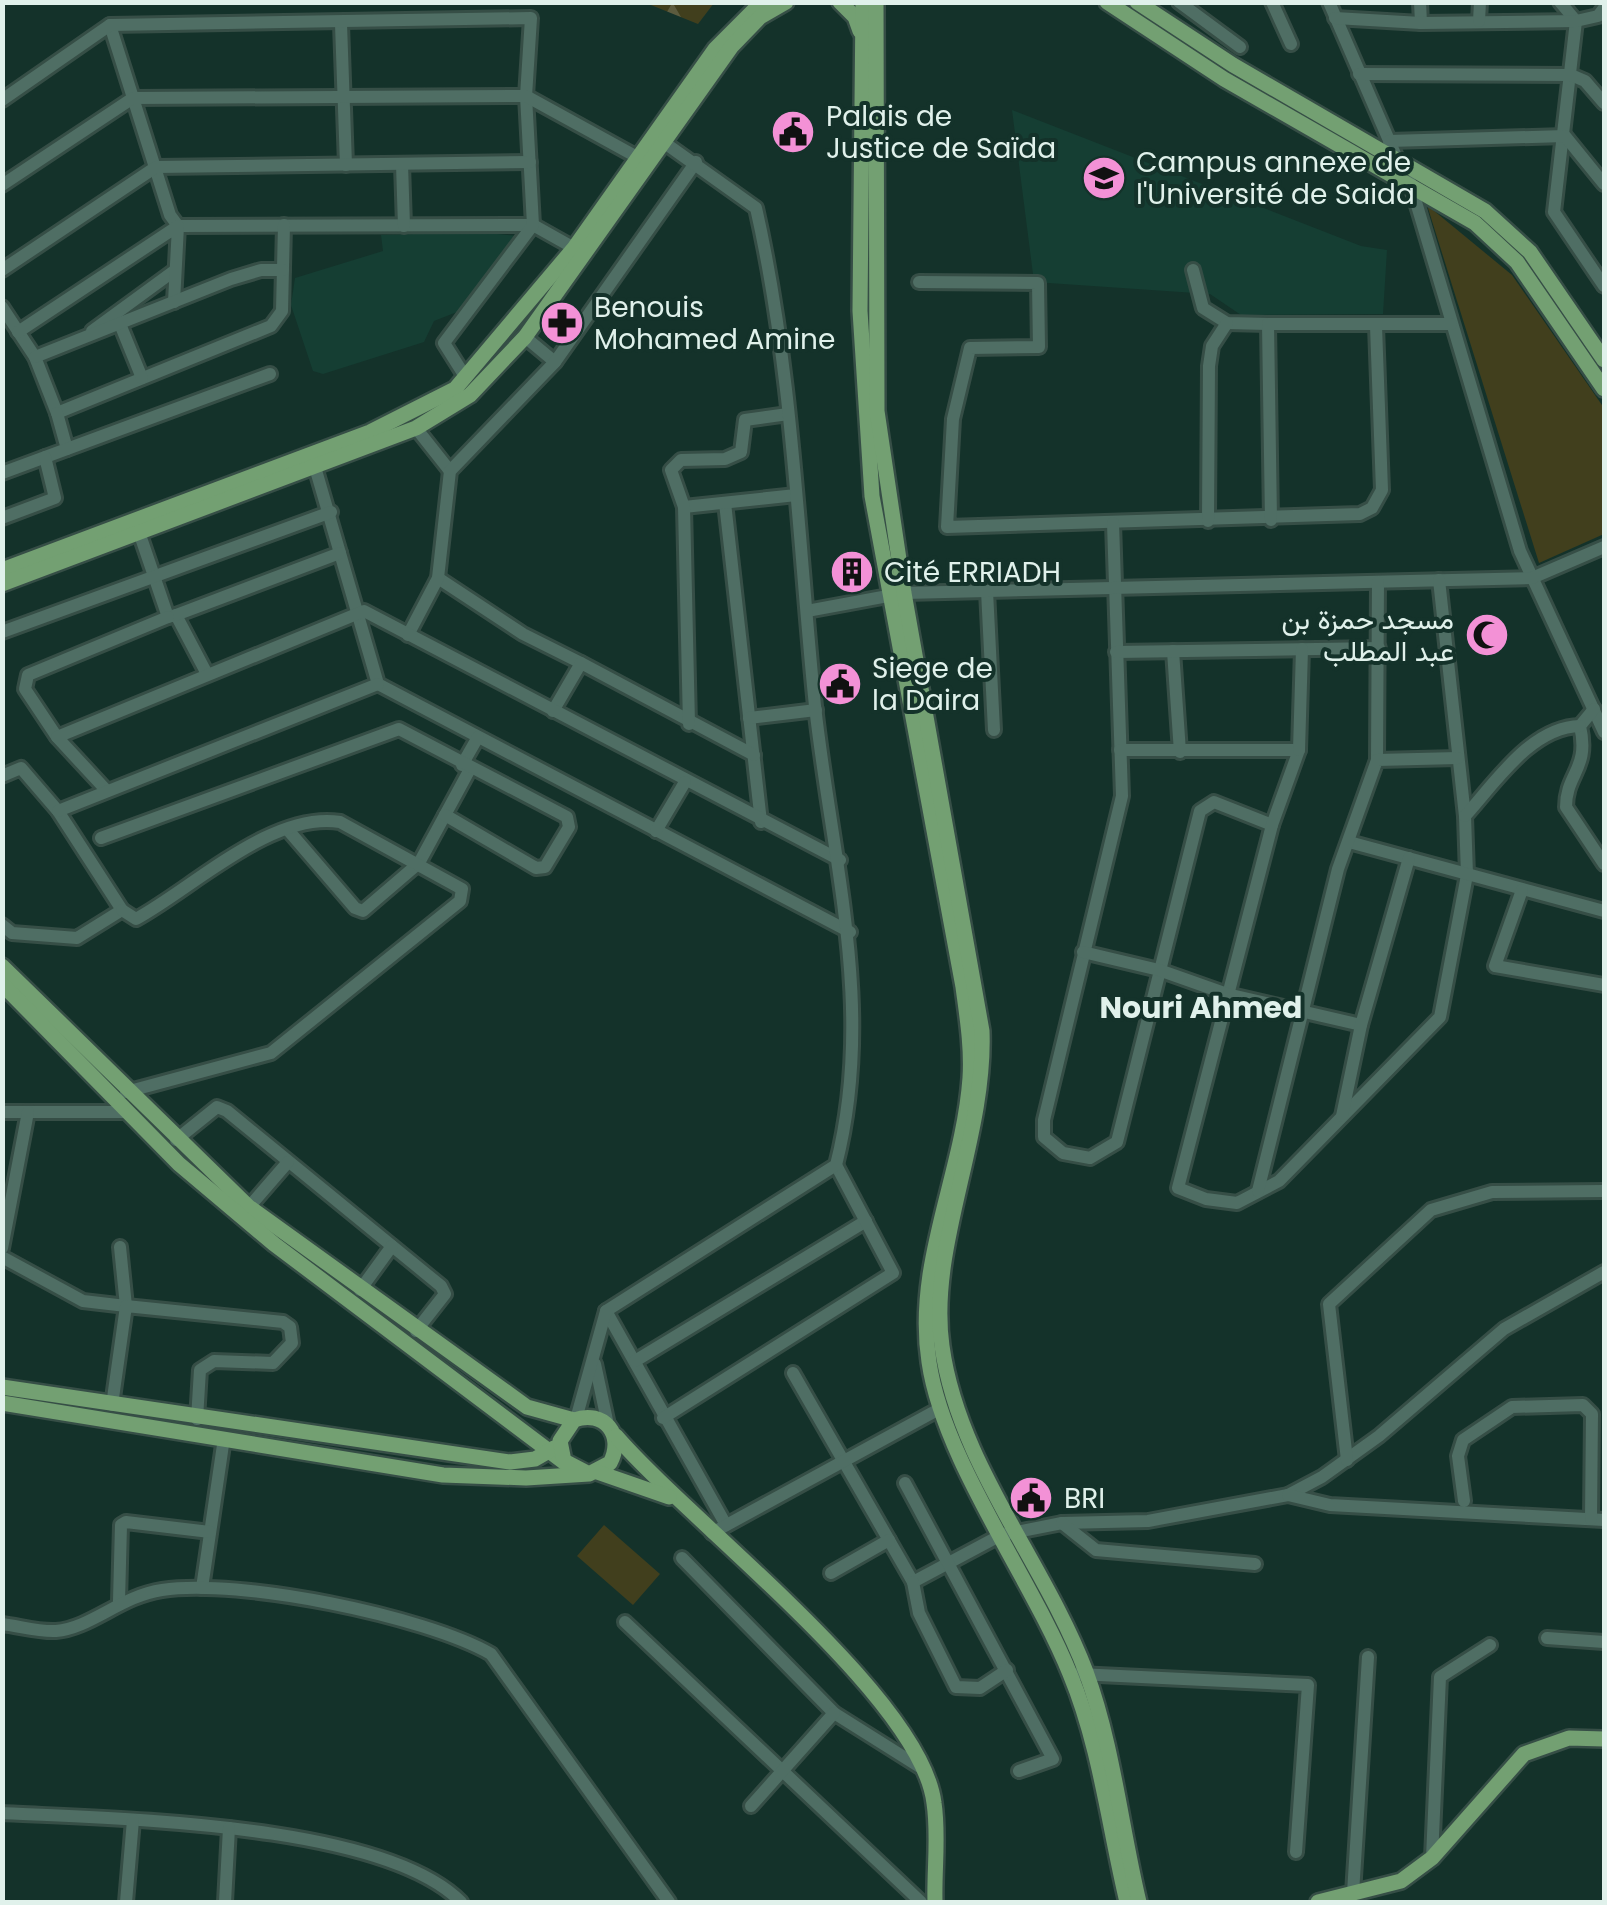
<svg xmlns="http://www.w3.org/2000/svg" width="1607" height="1905" viewBox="0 0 1607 1905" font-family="Poppins,Vazirmatn,sans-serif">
	<defs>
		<pattern id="forest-firs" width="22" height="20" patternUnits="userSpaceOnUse" patternTransform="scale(2.5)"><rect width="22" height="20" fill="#413f1d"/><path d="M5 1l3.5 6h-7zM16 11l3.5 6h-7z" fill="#5c5b3e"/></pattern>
	</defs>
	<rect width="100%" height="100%" fill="#14322a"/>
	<g fill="#153e33">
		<polygon points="1012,110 1361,246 1387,250 1383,314 1241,315 1210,294 1034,282"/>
		<polygon points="478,232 517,236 462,310 434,321 424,342 323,374 313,371 291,305 295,278 383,251 381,235"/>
	</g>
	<polygon fill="url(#forest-firs)" points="646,3 714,3 698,24"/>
	<g fill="#413f1d">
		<polygon points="1427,205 1512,275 1604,408 1604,534 1539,563"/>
		<polygon points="604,1525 660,1574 633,1605 577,1556"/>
	</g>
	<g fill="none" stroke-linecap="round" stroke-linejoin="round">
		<g stroke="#364e46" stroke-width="18">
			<g id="minor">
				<polyline points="1179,2 1240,47"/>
				<polyline points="1272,2 1291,44"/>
				<polyline points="1329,2 1398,161"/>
				<polyline points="1420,2 1421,23"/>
				<polyline points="1560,2 1576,21 1554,212 1604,286"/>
				<polyline points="1335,18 1421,23 1576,21 1598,16 1604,8"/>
				<polyline points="1479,21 1480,2"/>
				<polyline points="341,24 346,165"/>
				<polyline points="110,25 170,215 178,226 533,225 574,248"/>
				<polyline points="1359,74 1571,75 1585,81 1604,103"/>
				<polyline points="2,100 110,25 531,18 526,96 533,225 444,343 466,378"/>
				<polyline points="1389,141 1565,136 1604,184"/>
				<polyline points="402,164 404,226"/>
				<polyline points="1410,182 1520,551 1604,732"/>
				<polyline points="2,185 133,98 526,96 637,157"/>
				<polyline points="2,270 156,167 530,162"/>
				<polyline points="1193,270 1203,308 1227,323 1268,324"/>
				<polyline points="919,282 1038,283 1039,347 970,348 953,419 947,527 1360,514 1372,508 1382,490 1376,326"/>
				<polyline points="2,307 35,357 57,413 271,326 282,311 284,225"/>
				<polyline points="120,324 142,378"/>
				<polyline points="92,331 174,271"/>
				<polyline points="18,332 178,226 174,302"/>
				<polyline points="525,337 555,362"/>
				<polyline points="35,357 231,279 261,270 283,270"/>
				<polyline points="57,413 67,449"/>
				<polyline points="416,428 450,471"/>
				<polyline points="315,467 378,684 850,932"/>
				<polyline points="2,473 270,374"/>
				<polyline points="725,503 761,822"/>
				<polyline points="684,507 796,495"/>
				<polyline points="2,518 55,498 45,457"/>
				<polyline points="1271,520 1268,324 1451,324"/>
				<polyline points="1208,521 1209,366 1212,346 1227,323"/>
				<polyline points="1113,523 1122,796 1044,1120 1044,1137 1063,1153 1090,1158 1117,1142 1200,811 1214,802 1272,825"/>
				<polyline points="139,532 168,617 176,615 207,674"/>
				<polyline points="438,578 523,634 581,663"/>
				<polyline points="987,591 994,730"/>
				<polyline points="807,611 904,593 1532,578 1604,547"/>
				<polyline points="176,615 340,553"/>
				<polyline points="2,632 331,512"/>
				<polyline points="408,635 438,578 450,471 555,362 696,162"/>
				<polyline points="1173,651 1180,752"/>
				<polyline points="1116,652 1379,648"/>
				<path d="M1594 709 1580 726C1590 769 1566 773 1566 807L1604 864"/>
				<polyline points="553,711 581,663 754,755"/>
				<polyline points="749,718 816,710"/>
				<polyline points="689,724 684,507 671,470 681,460 725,459 741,452 745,420 788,414"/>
				<polyline points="57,737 25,689 28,675 168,617"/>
				<polyline points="1120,750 1299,750 1272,825 1178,1188 1206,1199 1237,1203 1279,1181 1440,1017 1467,875 1465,816 1439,580"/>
				<polyline points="1299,750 1302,649"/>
				<polyline points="1377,760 1378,582"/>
				<polyline points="462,765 478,737"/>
				<polyline points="2,776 21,768 58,811 122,910 77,938 12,933 2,925"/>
				<polyline points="107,791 57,737 364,611 840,860"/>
				<polyline points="58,811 378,684"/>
				<path d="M1465 816C1495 783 1531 727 1580 726"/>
				<polyline points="288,830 355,908 363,911 419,863 470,769"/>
				<polyline points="656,831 685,782"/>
				<polyline points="101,838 399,729 567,817 569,827 545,867 536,868 445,815"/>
				<polyline points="1349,842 1604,911"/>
				<polyline points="1522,890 1495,966 1604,985"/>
				<path d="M122 910 136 919C193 888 272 811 340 822L462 889 460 901 271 1053 126 1092"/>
				<polyline points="1083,952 1159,970 1227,994 1361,1025"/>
				<polyline points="2,1112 129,1112"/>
				<polyline points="1342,1116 1361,1025 1409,858"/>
				<polyline points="176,1140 217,1107 227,1111 441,1286 445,1294 416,1331"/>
				<polyline points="1258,1191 1338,869 1377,760 1458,758"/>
				<polyline points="249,1207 288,1162"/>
				<polyline points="2,1248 28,1112"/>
				<polyline points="2,1257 83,1301 126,1306 120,1247"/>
				<polyline points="360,1290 392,1246"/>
				<polyline points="606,1311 726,1525"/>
				<polyline points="635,1361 866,1221"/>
				<polyline points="595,1364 608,1425"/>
				<polyline points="793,1373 913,1582 1001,1535 1062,1523 1148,1521 1288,1495 1322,1477 1379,1436 1504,1329 1604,1272"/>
				<polyline points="112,1405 126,1306 283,1322 290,1327 292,1343 273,1363 214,1361 200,1370 197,1419"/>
				<polyline points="663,1418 893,1273 836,1165"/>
				<path d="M576 1419 606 1311 836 1165C876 1009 832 861 815 706 798 540 793 371 756 208L662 141"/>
				<polyline points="1347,1460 1329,1304 1431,1210 1492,1192 1604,1191"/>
				<polyline points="905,1483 1053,1759 1019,1771"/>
				<polyline points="1288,1495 1330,1505 1604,1520"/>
				<polyline points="1464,1501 1458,1456 1463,1440 1512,1407 1583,1405 1592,1414 1591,1519"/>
				<polyline points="1062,1523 1096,1550 1255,1564"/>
				<polyline points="712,1533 941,1408"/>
				<polyline points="682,1558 834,1713 923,1769"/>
				<polyline points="831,1573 889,1540"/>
				<polyline points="913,1582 919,1613 956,1687 980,1688 1007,1670"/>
				<polyline points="202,1588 224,1438"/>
				<polyline points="119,1601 121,1525 126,1522 210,1532"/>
				<polyline points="625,1622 921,1902"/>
				<path d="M2 1624C19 1626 39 1632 56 1631 91 1628 121 1596 162 1590 238 1578 425 1616 491 1654L669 1902"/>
				<polyline points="1547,1638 1604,1642"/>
				<polyline points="1078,1674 1308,1685 1296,1852"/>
				<polyline points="751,1806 834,1713"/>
				<path d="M2 1813C114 1819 382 1822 461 1902"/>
				<polyline points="1432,1858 1440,1677 1490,1645"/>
				<polyline points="1353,1893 1368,1657"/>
				<polyline points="126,1902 133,1820"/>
				<polyline points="225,1902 229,1828"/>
			</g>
		</g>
		<g stroke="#364e46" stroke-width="20">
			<g id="major">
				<polyline points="840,2 855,17 860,31"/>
				<path d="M863 2 860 311 872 496 963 987C967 1017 972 1048 970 1078 963 1175 914 1263 929 1362 943 1460 1032 1579 1070 1674 1100 1746 1109 1827 1127 1902"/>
				<path d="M876 2 877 411 904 593 982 1031C986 1138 928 1246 942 1346 958 1464 1045 1563 1086 1672 1113 1745 1121 1827 1139 1902"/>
				<polyline points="1107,2 1224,79 1475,223 1517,262 1604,389"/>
				<polyline points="1137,2 1233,65 1485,211 1530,252 1604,360"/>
				<polyline points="2,570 370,432 455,389 574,248 715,49 762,2"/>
				<polyline points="2,584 416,428 470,395 525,337 732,46 760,17 786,2"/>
				<polyline points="2,966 249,1207 527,1407 574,1420"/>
				<polyline points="2,984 179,1164 274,1244 565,1463"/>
				<polyline points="2,1387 510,1462 535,1459 554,1448"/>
				<path d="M2 1403 443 1475 526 1478 589 1474 610 1463C625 1435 604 1409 574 1420L560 1441 564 1461 589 1474"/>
				<path d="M616 1436C691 1523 921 1697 934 1803 939 1835 934 1870 935 1902"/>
				<polyline points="597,1472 669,1497"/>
				<polyline points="1318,1902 1401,1881 1432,1858 1524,1754 1569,1738 1604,1739"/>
			</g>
		</g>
		<use href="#minor" stroke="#4f6e64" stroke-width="12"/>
		<use href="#major" stroke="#73a072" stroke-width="15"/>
	</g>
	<defs>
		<g id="civic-disc" transform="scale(2.25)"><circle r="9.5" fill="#f391d6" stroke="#14322a"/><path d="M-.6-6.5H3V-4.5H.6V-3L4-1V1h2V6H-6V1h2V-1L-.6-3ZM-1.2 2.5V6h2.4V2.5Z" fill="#111"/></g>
		<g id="university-disc" transform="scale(2.25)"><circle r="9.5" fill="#f391d6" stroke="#14322a"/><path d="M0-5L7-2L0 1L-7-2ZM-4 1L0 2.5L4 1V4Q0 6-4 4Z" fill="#111"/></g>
		<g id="pharmacy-disc" transform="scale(2.25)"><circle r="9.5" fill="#f391d6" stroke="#14322a"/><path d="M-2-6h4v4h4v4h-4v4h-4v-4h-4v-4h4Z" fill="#111"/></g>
		<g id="building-disc" transform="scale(2.25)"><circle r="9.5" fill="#f391d6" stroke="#14322a"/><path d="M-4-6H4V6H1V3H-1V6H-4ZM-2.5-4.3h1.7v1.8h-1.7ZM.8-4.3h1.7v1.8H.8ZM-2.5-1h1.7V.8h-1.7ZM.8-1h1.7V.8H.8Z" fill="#111"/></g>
		<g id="mosque-disc" transform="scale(2.25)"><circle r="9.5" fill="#f391d6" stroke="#14322a"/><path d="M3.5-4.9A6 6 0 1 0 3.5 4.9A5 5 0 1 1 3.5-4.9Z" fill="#111"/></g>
	</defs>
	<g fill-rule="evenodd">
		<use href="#civic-disc" x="793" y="132"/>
		<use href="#university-disc" x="1104" y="178"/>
		<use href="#pharmacy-disc" x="562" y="323"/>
		<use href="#building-disc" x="852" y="572"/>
		<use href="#mosque-disc" x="1487" y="635"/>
		<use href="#civic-disc" x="840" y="684"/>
		<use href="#civic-disc" x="1031" y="1498"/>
	</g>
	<g text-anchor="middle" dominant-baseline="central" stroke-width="8" stroke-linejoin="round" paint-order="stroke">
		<g font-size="28" fill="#e0f1eb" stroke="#14322a" text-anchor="start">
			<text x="826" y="116">Palais de<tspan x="826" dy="32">Justice de Saïda</tspan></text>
			<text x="1136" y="162">Campus annexe de<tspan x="1136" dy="32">l'Université de Saida</tspan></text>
			<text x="594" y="307">Benouis<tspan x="594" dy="32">Mohamed Amine</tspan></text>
			<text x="884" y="572">Cité ERRIADH</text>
			<text x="1454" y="619" text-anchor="end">مسجد حمزة بن<tspan x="1454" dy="32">عبد المطلب</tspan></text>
			<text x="872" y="668">Siege de<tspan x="872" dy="32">la Daira</tspan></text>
			<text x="1064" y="1498">BRI</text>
		</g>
		<g font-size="30" font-weight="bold" fill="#e0f1eb" stroke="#14322a">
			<text x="1201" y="1007">Nouri Ahmed</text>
		</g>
	</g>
	<rect width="1607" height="1905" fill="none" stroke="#e0f1eb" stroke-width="10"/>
</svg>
